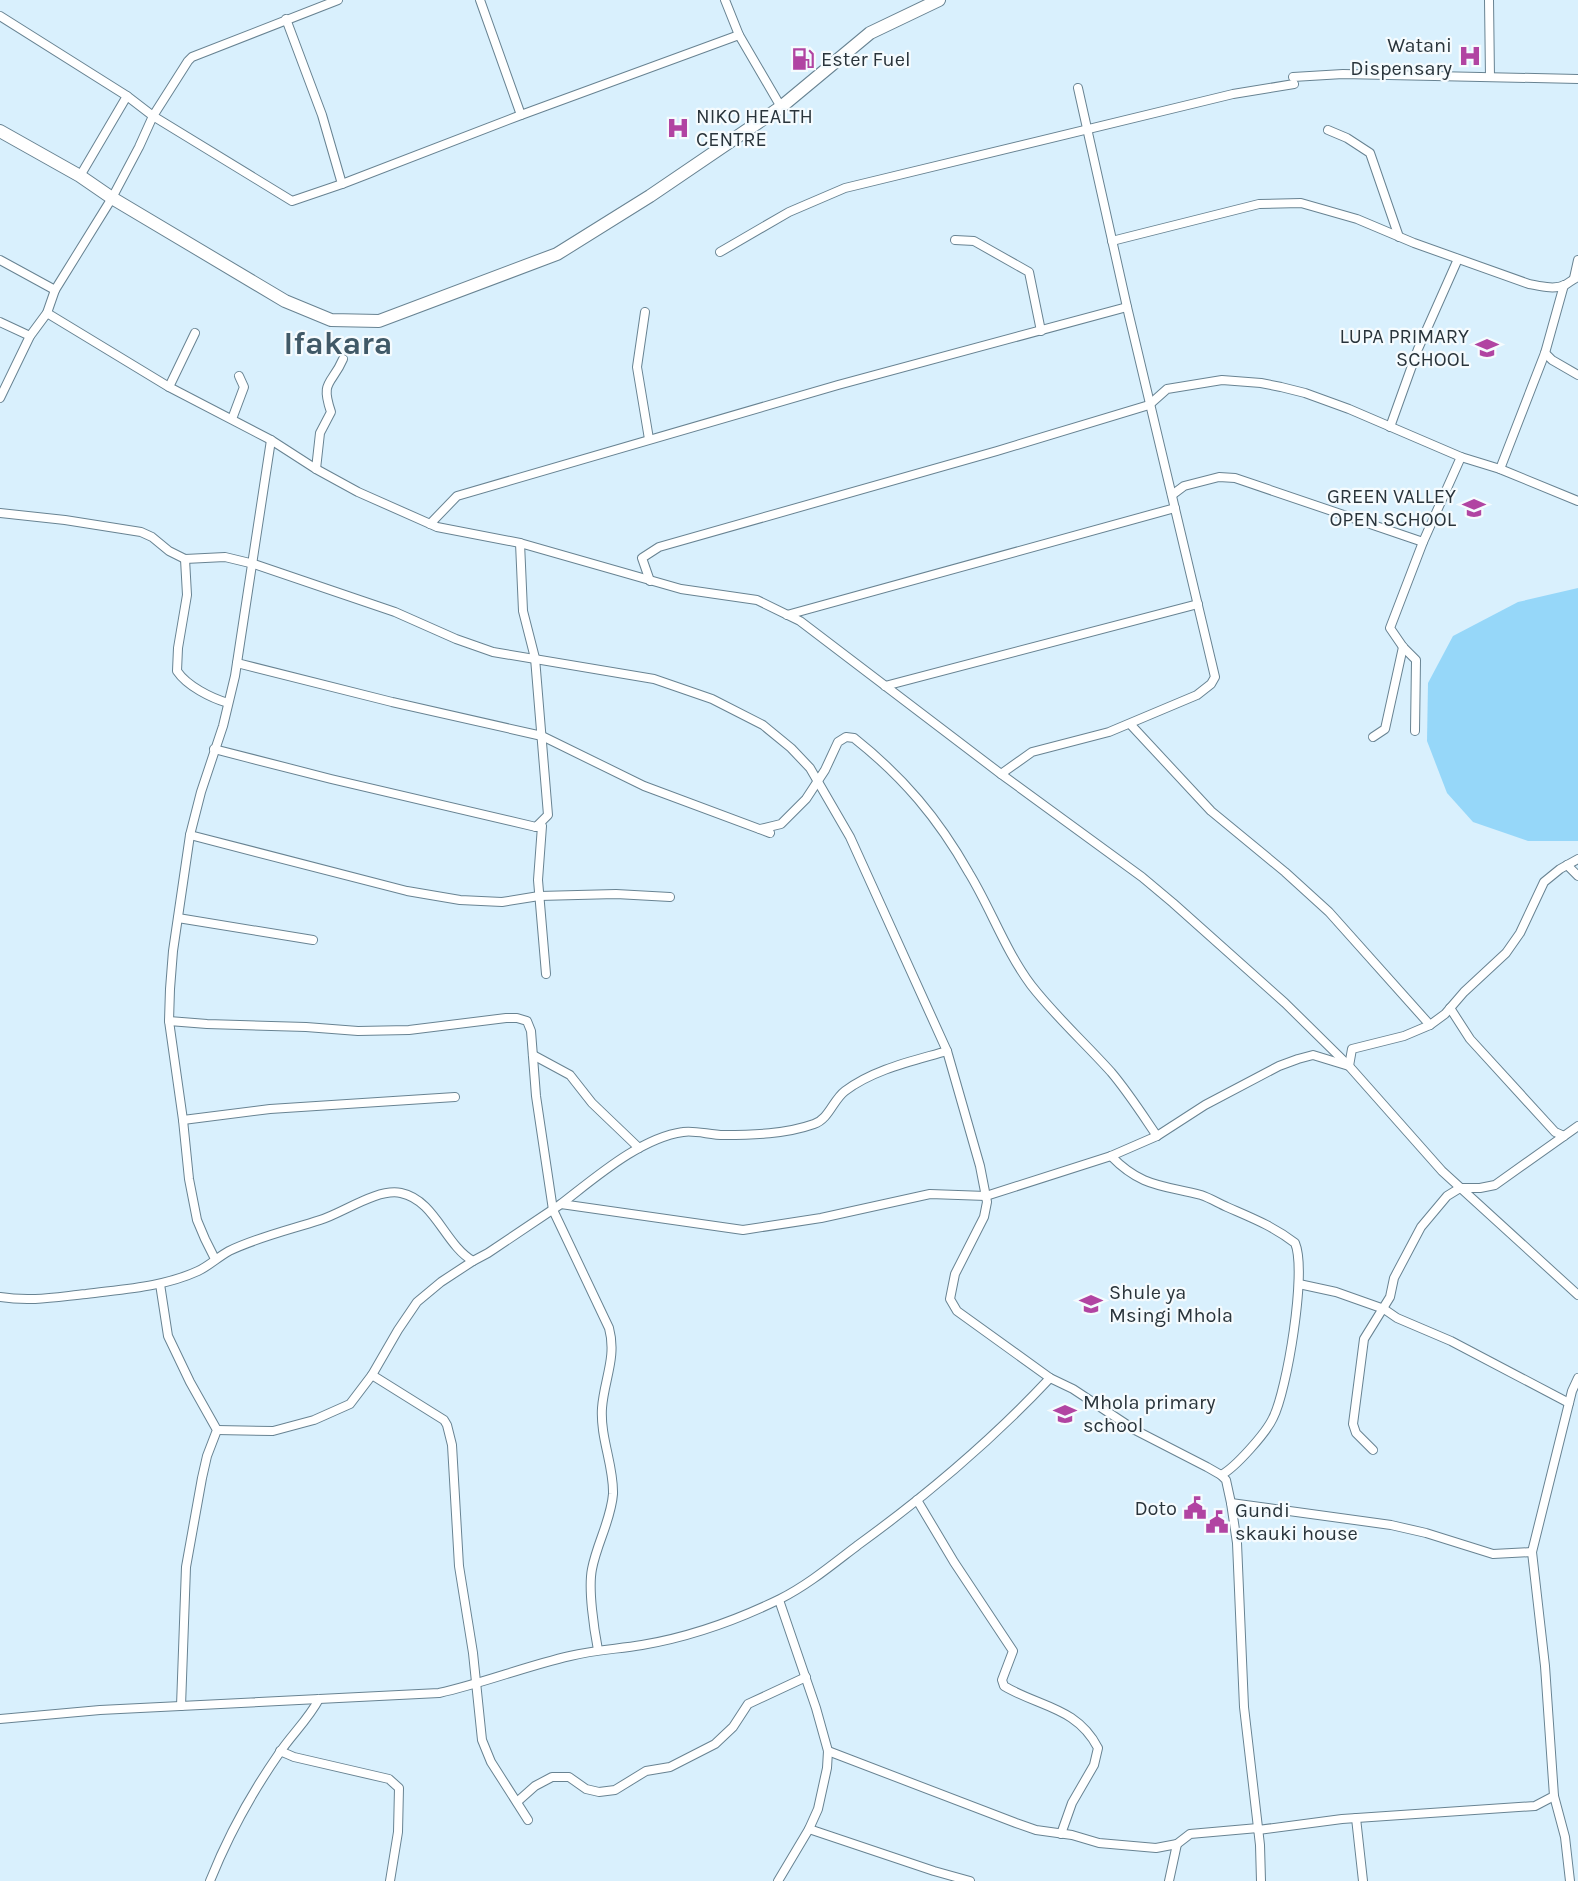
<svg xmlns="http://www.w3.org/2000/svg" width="1578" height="1881" viewBox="0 0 1578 1881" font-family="Karla,sans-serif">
	<rect width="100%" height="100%" fill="#d9f0fd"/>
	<polygon fill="#96d7f9" points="1578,588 1578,841 1528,841 1473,822 1447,793 1427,741 1428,683 1453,636 1518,602"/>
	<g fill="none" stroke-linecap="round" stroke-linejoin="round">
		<g stroke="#688392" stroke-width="10">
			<g id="street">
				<polyline points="480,0 521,115"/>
				<polyline points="725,0 739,35 781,107"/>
				<polyline points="1489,0 1490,77"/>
				<polyline points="0,16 127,96 153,116 292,201 342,184 521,115 739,35"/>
				<polyline points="286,19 322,115 342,184"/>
				<polyline points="1293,77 1343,74 1578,79"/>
				<polyline points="1328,130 1347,138 1370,153 1399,237"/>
				<polyline points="80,176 127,96"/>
				<polyline points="955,240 974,241 1029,272 1041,331"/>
				<path d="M1112 241 1259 204 1301 203 1357 219 1414 243 1529 284C1540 286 1554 290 1565 285 1570 282 1573 279 1578 277"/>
				<polyline points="720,252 789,212 845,188 1233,94 1294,84"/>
				<polyline points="0,260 55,290"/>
				<polyline points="1574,278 1578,260"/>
				<polyline points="645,312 637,367 649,439"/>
				<polyline points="47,313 169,387 271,440 316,469 358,492 437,527 520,543 681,589 757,600 800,621 1001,774 1142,877 1173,903 1285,1003 1349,1066 1442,1171 1578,1295"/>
				<polyline points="0,322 30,336"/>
				<polyline points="1545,353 1552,360 1578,375"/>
				<polyline points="169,387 195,333"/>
				<polyline points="0,398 30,336 47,313 55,290 112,198 139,147 153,116 188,61 192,57 338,0"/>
				<polyline points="232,419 244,387 239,376"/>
				<polyline points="1390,427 1418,349 1458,259"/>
				<path d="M316 469 320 433 331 412C320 380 332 385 343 359"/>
				<polyline points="1500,469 1545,353 1564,285"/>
				<polyline points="1172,495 1184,486 1219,477 1235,478 1423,542"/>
				<polyline points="0,513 65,520 141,532 152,537 169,551 185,559 225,557 254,564 395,612 456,639 493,652 654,679 712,699 763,725 791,748 810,768 850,837 947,1051 980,1166 987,1202 984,1217 955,1274 950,1299 957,1311 1050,1378 1073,1389 1135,1430 1207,1467 1221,1475 1226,1480 1231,1503 1237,1543 1244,1707 1260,1845 1261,1881"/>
				<polyline points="430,524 457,496 838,385 1127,307"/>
				<path d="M185 559 187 595 178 648 177 671C187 686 211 698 228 703"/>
				<polyline points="650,581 642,558 659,547 997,451 1149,405 1167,389 1222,380 1261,383 1281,387 1305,393 1349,409 1461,457 1500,469 1578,501"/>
				<polyline points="787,615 1175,508"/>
				<polyline points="237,663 392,702 542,736 644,786 770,833"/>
				<polyline points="885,686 1198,604"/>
				<polyline points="1131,725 1211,811 1285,872 1329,912 1430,1025"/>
				<polyline points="1415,731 1416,660 1403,647 1390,628 1423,542 1461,457"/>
				<polyline points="1373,737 1385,729 1403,647"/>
				<polyline points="214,749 331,779 536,827 548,815 535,658 523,611 520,543"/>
				<polyline points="1001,774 1032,752 1109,732 1197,695 1211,684 1215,677 1127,307 1078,88"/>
				<polyline points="536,827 542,826 538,880 546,974"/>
				<path d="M760 829 781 824 806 799 825 770 838 742 846 737 854 738C903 777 938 818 969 873 991 909 1005 950 1031 985 1055 1016 1085 1043 1111 1072 1128 1092 1142 1114 1157 1136"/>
				<polyline points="190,835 407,891 460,900 502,902 539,896 616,894 670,897"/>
				<polyline points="1567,865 1578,876"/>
				<polyline points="178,918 313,940"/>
				<polyline points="1450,1008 1470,1039 1555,1132 1564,1136"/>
				<path d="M169 1021 207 1024 306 1027 358 1031 409 1030 506 1018H517L527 1021 531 1031 536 1096 553 1210 609 1328C617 1357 604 1380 602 1408 600 1438 614 1466 613 1494 611 1520 597 1543 592 1569 588 1589 594 1629 598 1650"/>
				<polyline points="533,1055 570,1075 592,1103 639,1148"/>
				<polyline points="183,1120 270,1109 455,1097"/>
				<path d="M1111 1156C1141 1187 1162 1185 1201 1195 1210 1198 1218 1203 1227 1207 1252 1218 1273 1226 1295 1243 1307 1271 1287 1391 1273 1418 1266 1433 1235 1468 1221 1475"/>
				<path d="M561 1204C595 1178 640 1138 683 1132 695 1130 710 1135 724 1135 753 1135 786 1134 814 1124 829 1119 833 1100 845 1091 874 1069 913 1061 947 1051"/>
				<polyline points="215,1259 205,1239 197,1220 189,1179 183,1120 169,1021 170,989 173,951 190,835 201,792 223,726 235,676 271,440"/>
				<polyline points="160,1284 168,1336 190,1382 217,1430 207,1456 202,1478 186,1567 181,1706"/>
				<polyline points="1299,1284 1336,1292 1384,1309 1397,1318 1451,1341 1569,1403"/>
				<path d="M0 1297C31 1302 56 1297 86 1294 124 1289 163 1287 198 1271 209 1266 218 1257 229 1251 258 1237 289 1230 320 1220 343 1213 377 1188 401 1193 435 1200 445 1245 473 1261L488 1253 561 1204 743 1230 821 1218 930 1194 986 1196 1111 1156 1157 1136 1205 1105 1279 1066 1298 1059 1313 1055 1349 1066 1352 1049 1404 1036 1430 1025 1445 1014 1464 992 1506 953 1520 933 1544 882 1560 869 1578 859"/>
				<polyline points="372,1375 444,1420 447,1425 452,1445 459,1566 473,1653 482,1740 491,1762 528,1820"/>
				<polyline points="217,1430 273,1431 314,1420 350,1404 372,1375 398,1330 417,1302 441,1282 473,1261"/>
				<polyline points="1373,1450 1356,1433 1353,1424 1364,1339 1390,1297 1394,1278 1421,1227 1447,1196 1460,1188 1480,1188 1495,1185 1578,1126"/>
				<path d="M917 1500 954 1562 1013 1651 1002 1680 1004 1686C1039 1707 1077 1707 1098 1748L1094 1765 1072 1803 1061 1834"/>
				<polyline points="1231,1503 1391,1525 1426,1533 1493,1554 1532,1552"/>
				<path d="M0 1719 100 1710 439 1693C484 1683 526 1666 570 1656 594 1650 618 1649 642 1645 689 1637 737 1620 780 1599 808 1585 833 1564 858 1545 927 1495 991 1441 1050 1378"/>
				<polyline points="280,1751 294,1757 389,1779 399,1788 398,1832 390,1881"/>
				<polyline points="828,1751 1016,1823 1036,1830 1072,1835 1099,1843 1156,1848 1177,1844 1190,1834 1258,1828"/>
				<polyline points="1554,1796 1565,1837 1570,1881"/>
				<polyline points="517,1802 535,1786 552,1777 569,1777 586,1789 599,1792 615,1790 646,1771 670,1767 715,1744 733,1727 748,1704 806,1677"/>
				<polyline points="1356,1818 1363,1881"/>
				<polyline points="809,1829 934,1871 970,1881"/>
				<polyline points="1258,1830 1342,1819 1535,1806 1554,1796 1545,1666 1532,1552 1572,1391 1578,1378"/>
				<path d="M210 1881C228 1836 251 1794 278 1755 291 1735 308 1720 319 1699"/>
				<polyline points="778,1881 809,1829 818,1809 827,1768 828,1751 816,1708 779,1600"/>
				<polyline points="1169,1881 1177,1844"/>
			</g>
		</g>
		<g stroke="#688392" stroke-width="14">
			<polyline id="secondary" points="0,131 80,176 112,198 285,301 331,320 379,321 557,254 650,196 781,107 870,33 939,0"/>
		</g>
		<use href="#street" stroke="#fff" stroke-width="8"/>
		<use href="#secondary" stroke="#fff" stroke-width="12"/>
	</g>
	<defs>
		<g id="hospital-bare" transform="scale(1.8)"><path d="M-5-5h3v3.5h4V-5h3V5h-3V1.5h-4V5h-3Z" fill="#b144a2" stroke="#f5fbfe" stroke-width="2.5" paint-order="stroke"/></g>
		<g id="fuel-bare" transform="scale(1.8)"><path d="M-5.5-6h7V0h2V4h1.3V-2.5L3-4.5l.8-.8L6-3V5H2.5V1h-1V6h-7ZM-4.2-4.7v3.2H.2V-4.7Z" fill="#b144a2" stroke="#f5fbfe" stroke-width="2.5" paint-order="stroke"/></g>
		<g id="school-bare" transform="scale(1.8)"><path d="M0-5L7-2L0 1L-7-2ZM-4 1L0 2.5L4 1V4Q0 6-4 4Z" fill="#b144a2" stroke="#f5fbfe" stroke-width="2.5" paint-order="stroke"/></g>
		<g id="civic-bare" transform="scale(1.8)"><path d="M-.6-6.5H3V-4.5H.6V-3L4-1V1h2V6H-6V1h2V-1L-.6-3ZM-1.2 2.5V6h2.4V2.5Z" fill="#b144a2" stroke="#f5fbfe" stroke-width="2.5" paint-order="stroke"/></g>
	</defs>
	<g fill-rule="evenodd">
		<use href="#hospital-bare" x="1470" y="56"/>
		<use href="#fuel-bare" x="803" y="59"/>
		<use href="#hospital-bare" x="678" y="128"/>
		<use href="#school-bare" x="1487" y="348"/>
		<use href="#school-bare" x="1474" y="508"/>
		<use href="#school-bare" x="1091" y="1304"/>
		<use href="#school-bare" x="1065" y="1414"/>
		<use href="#civic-bare" x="1195" y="1508"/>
		<use href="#civic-bare" x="1217" y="1522"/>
	</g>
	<g text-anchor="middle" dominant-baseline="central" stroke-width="4.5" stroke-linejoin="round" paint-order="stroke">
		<g font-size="20" fill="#29343b" stroke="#f5fbfe" text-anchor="start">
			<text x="1452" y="45" text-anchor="end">Watani<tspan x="1452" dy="23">Dispensary</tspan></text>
			<text x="821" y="59">Ester Fuel</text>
			<text x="696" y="116">NIKO HEALTH<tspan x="696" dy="23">CENTRE</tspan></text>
			<text x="1469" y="336" text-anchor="end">LUPA PRIMARY<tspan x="1469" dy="23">SCHOOL</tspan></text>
			<text x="1456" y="496" text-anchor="end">GREEN VALLEY<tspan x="1456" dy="23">OPEN SCHOOL</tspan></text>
			<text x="1109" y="1292">Shule ya<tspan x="1109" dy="23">Msingi Mhola</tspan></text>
			<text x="1083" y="1402">Mhola primary<tspan x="1083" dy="23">school</tspan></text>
			<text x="1177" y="1508" text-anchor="end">Doto</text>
			<text x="1235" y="1510">Gundi<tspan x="1235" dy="23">skauki house</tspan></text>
		</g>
		<g font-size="32" font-weight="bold" fill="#405967" stroke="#f5fbfe">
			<text x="338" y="343">Ifakara</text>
		</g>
	</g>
</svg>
